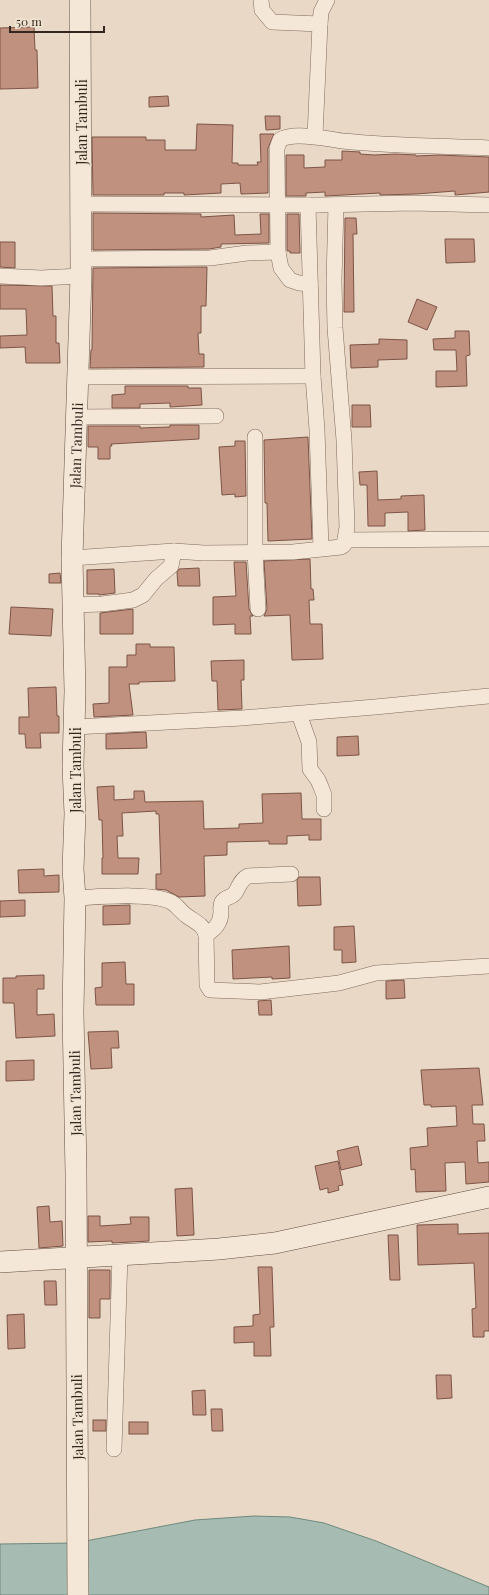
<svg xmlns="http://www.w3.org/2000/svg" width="489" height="1595" viewBox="0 0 489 1595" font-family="'Playfair Display',serif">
	<rect width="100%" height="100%" fill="#e8d8c5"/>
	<polygon fill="#a6bcb2" stroke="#6e897e" points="254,1516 290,1517 324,1523 376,1541 489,1587 489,1595 0,1595 0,1544 75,1543 195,1520"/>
	<g fill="#c1917f" stroke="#7d5446">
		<polygon points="34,27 35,50 37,50 38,88 0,89 0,28"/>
		<polygon points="168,96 169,106 149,107 149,97"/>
		<polygon points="265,116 280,116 280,129 266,130"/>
		<polygon points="197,124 233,125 232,163 238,163 238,165 258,165 257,162 261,162 260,134 274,134 268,148 268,193 241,194 240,183 221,184 221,193 184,195 184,193 164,193 164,195 93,195 92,137 146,137 146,140 165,140 165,150 196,150"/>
		<polygon points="342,151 360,152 360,154 374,155 396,154 416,155 416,156 438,155 489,157 489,192 455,195 455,191 416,194 380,195 380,193 325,196 325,192 306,193 306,196 286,196 286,155 304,155 304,168 325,167 325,160 342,160"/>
		<polygon points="93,213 201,214 201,217 234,215 235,235 261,234 260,214 269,214 269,243 221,244 221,247 209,249 93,250"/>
		<polygon points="287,214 299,214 300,253 290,253 290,251 287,251"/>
		<polygon points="345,218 356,218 357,234 353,234 354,312 344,312"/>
		<polygon points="445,239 474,239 475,262 446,263"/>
		<polygon points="0,242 15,242 15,268 0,267"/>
		<polygon points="207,267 206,306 201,306 201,333 198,333 199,354 204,354 204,367 90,368 91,350 92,350 93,268"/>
		<polygon points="0,285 52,286 53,316 56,316 56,343 59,343 60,363 26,363 25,347 0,348 0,336 27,335 26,309 0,309"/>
		<polygon points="417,299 437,307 427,330 408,322"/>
		<polygon points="455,331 469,331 470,355 466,356 467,386 436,387 436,371 457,371 456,350 434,350 433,339 455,338"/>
		<polygon points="379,339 407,340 407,359 378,360 378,367 351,368 350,345 379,344"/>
		<polygon points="125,386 188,386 188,388 201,388 202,405 170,407 170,403 140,404 140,408 112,408 112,395 125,394"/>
		<polygon points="352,405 370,405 371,427 352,427"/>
		<polygon points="170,425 199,425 199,439 111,444 112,446 110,446 110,459 98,459 98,447 88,447 88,426 140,426 140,428 170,427"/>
		<polygon points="308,437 312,539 268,541 267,503 265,503 264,440"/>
		<polygon points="235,441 245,441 246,496 235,497 235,494 222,495 219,447 235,446"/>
		<polygon points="377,471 378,500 401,499 401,496 424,495 425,530 408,531 408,512 385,513 385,526 368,526 367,485 360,485 359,472"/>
		<polygon points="310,559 311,589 313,589 314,600 309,600 310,624 322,624 323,659 292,660 290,615 264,616 267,609 264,561"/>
		<polygon points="234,562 246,562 249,609 253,616 250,616 251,634 235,634 235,624 213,625 213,597 236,596"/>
		<polygon points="199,568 200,586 178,586 177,572 179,569"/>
		<polygon points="114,569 115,593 99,595 99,594 87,594 87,570"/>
		<polygon points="60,573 61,583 49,583 49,574"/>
		<polygon points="11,607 53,609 51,636 9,634"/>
		<polygon points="133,609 133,634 100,634 100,613"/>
		<polygon points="136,644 150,644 150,647 174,647 175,681 139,682 139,684 129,684 133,715 94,717 93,704 109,703 109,667 127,667 127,655 136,655"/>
		<polygon points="244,660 244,680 241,680 242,709 218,710 217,681 212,681 211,661"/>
		<polygon points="56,687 57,716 59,716 59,733 40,733 41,748 26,748 25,734 19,734 19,717 29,717 28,688"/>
		<polygon points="146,732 147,748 106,749 106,734"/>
		<polygon points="358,736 359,755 337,756 337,737"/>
		<polygon points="114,786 114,800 134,799 134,791 144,791 145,802 203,801 204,829 239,828 239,824 263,823 262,794 301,793 302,819 321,819 321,840 309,840 309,835 287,836 287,844 269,844 269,841 227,842 227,855 204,856 205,896 179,897 166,890 156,889 156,874 161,874 159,814 156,814 156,811 122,813 123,836 117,836 118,858 139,858 138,874 102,874 102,858 103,858 102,820 99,820 97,787"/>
		<polygon points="44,869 44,876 59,875 59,892 19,893 18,870"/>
		<polygon points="299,877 320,877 321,905 298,906 297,880"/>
		<polygon points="25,900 25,916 0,917 0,901"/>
		<polygon points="130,905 130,924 103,925 103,906"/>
		<polygon points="354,926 356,962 342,963 342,950 334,950 334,927"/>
		<polygon points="289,946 290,978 272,979 272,977 233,979 232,950"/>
		<polygon points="125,962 126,984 134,984 134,1005 96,1005 95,988 102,987 102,963"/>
		<polygon points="44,975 44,989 37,989 37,1015 54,1014 55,1036 16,1038 14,1003 3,1003 3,978 16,978 16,976"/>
		<polygon points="404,980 405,998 386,999 386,981"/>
		<polygon points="271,1000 272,1015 259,1015 258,1001"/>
		<polygon points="118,1031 119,1048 111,1048 112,1068 91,1069 88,1032"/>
		<polygon points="34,1060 34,1080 6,1081 6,1061"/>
		<polygon points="479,1068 483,1105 472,1105 473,1124 484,1124 485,1141 477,1141 478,1163 489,1162 489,1182 466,1184 465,1162 445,1163 446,1191 416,1192 415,1169 411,1170 410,1148 428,1146 427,1128 457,1126 456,1106 431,1107 431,1105 424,1105 421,1070"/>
		<polygon points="358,1146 362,1165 341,1170 337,1151"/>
		<polygon points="338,1161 343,1185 338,1186 339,1190 328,1193 328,1188 320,1190 315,1166"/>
		<polygon points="192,1188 194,1235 177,1236 175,1189"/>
		<polygon points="49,1206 50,1222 62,1221 63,1246 39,1248 37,1207"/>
		<polygon points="88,1216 100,1216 100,1226 131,1224 130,1217 149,1217 149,1241 112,1243 112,1241 88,1242"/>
		<polygon points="458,1224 458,1234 489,1233 489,1331 484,1331 484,1337 473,1337 472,1309 476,1308 474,1263 418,1265 417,1225"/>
		<polygon points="388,1235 398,1235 400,1280 390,1280"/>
		<polygon points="258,1267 272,1267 274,1327 270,1327 271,1356 254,1356 254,1342 234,1343 234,1327 253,1326 253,1315 260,1314"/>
		<polygon points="89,1270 110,1270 110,1299 100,1299 100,1318 89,1318"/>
		<polygon points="44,1281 56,1281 57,1305 45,1305"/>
		<polygon points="24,1314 25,1348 8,1349 7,1315"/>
		<polygon points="436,1375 451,1375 452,1398 437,1399"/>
		<polygon points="205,1390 206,1415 193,1415 192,1391"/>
		<polygon points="211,1409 222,1409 223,1431 212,1431"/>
		<rect x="93" y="1420" width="13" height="11"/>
		<rect x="129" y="1422" width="19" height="12"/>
	</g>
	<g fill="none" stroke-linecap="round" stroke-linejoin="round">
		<g stroke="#816b5d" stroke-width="16">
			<g id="street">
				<polyline points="261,0 262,10 272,22 320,24"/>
				<polyline points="315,136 320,24 321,12 327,0"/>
				<polyline points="81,204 319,205 413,203 489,205"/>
				<polyline points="308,205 313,376 317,430 321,548"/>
				<polyline points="81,259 210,258 247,253 278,252"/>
				<polyline points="0,276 41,278 81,276"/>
				<path d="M310 284 299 283 290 280 281 268 278 252 277 156V148L280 140C293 131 328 139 343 141 391 146 440 146 489 148"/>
				<polyline points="77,377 313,376"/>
				<polyline points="76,417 216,416"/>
				<polyline points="255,437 255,552 258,609"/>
				<polyline points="345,540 487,539"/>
				<polyline points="72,558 174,551"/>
				<polyline points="73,605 102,604 118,602 133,600 143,595 156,579 171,566 174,551 204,553 293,552 341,547 344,545 347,527 344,440 335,328 334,281 336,205"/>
				<polyline points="299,714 309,742 310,769 318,780 321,787 324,795 324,809"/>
				<polyline points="75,727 242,718 375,707 489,696"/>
				<path d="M75 898C97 897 153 892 171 902 177 905 181 912 187 916 195 922 203 924 206 935L207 985 210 990 260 992 339 983 376 973 489 966"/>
				<path d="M206 935C215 929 221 923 221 912 221 908 220 906 222 902 225 897 231 898 235 893 239 887 240 880 248 876L291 874"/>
				<polyline points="114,1449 120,1254"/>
			</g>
		</g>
		<g stroke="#624d40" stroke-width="22">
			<g id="secondary">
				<polyline points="0,1262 219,1249 275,1243 489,1197"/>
				<path id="s1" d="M78 1595 76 1173 73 1012 75 898 73 869 75 814 73 766 75 691 72 558 81 276 80 0"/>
			</g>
		</g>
		<use href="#street" stroke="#f4e7d7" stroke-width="15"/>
		<use href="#secondary" stroke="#f4e7d7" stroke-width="21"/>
	</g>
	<g text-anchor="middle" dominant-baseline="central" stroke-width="3" stroke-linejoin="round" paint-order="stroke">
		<g font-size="14" fill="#33261f" stroke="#f0e4d3">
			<text transform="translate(81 122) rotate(-90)">Jalan Tambuli</text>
			<text stroke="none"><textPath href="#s1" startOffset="1150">Jalan Tambuli</textPath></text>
			<text transform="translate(75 770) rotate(-90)">Jalan Tambuli</text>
			<text transform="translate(75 1093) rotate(-91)">Jalan Tambuli</text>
			<text transform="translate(77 1417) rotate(-91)">Jalan Tambuli</text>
		</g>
	</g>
	<path d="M10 26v6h94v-6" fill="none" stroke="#33261f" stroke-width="2"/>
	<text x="16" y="26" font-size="12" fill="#33261f" stroke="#f0e4d3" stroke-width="3" paint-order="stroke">50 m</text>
</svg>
